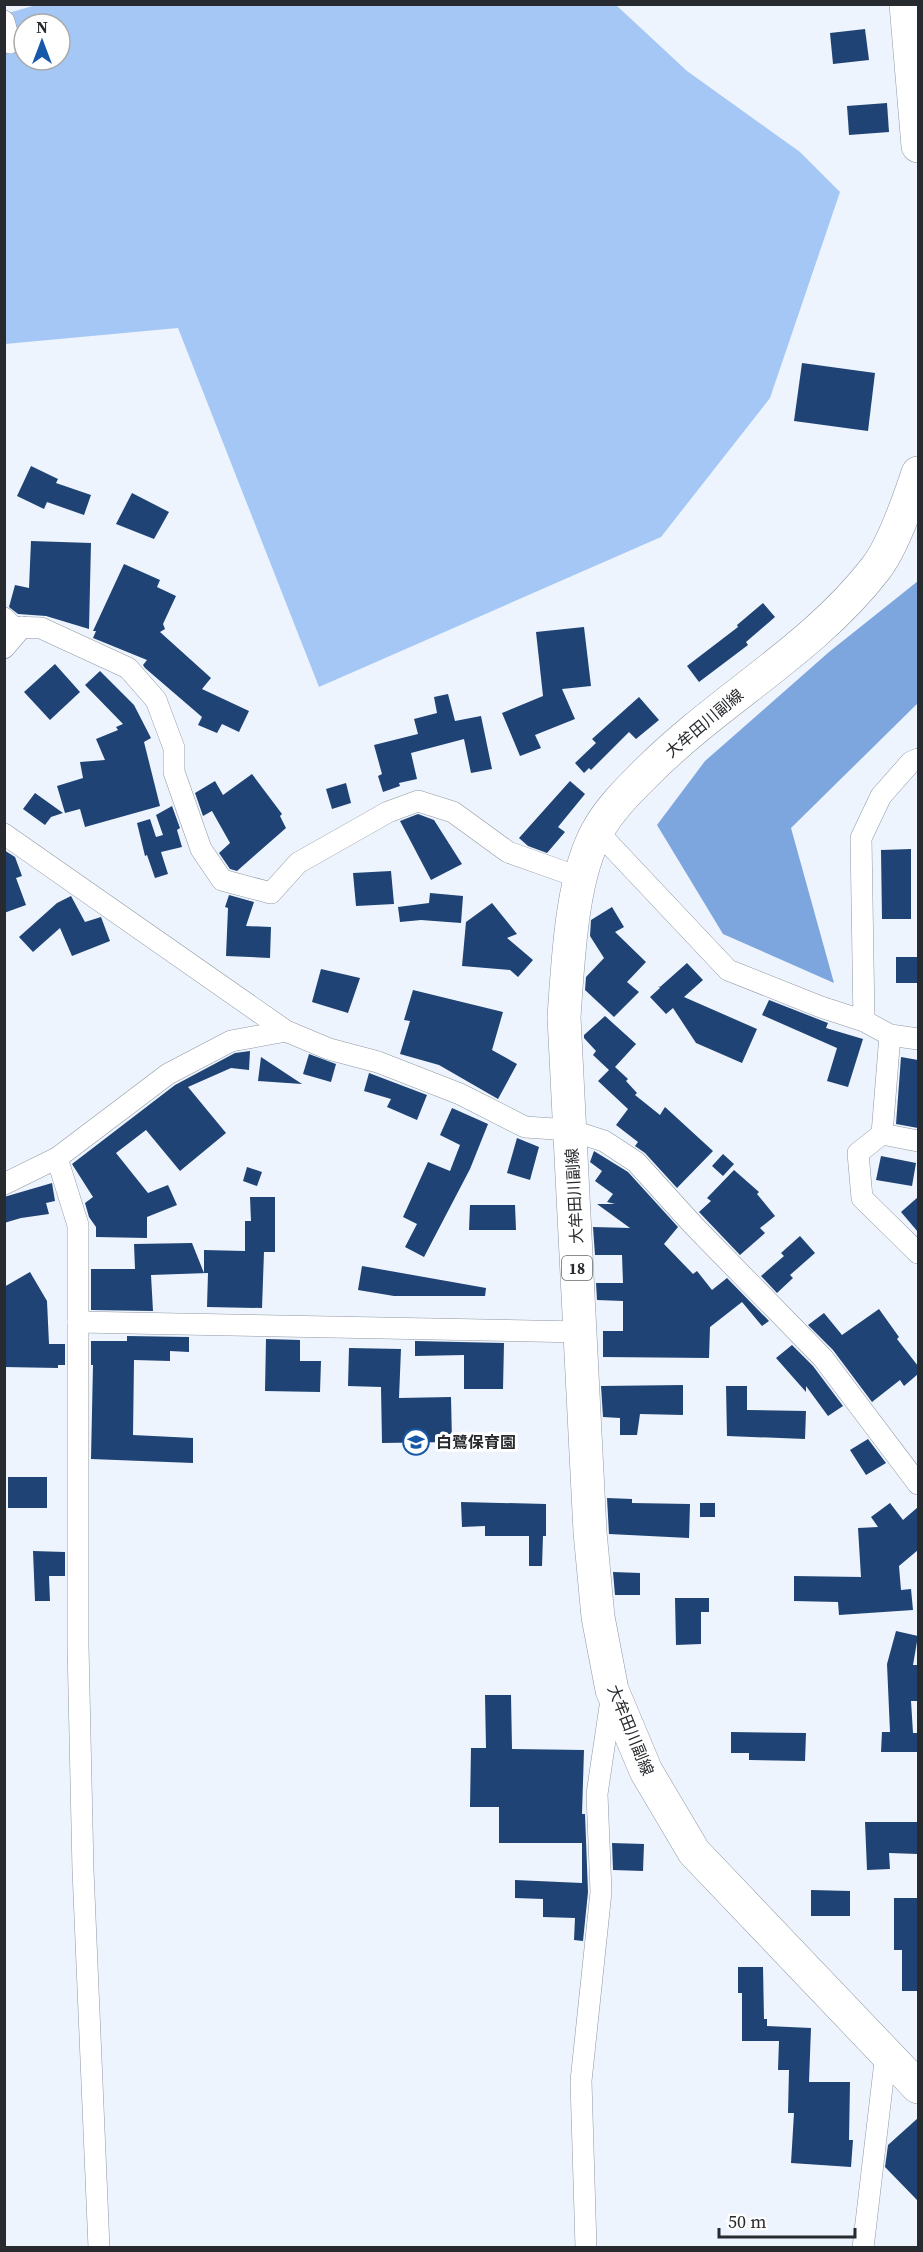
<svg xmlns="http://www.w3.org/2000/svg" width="923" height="2252" viewBox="0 0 923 2252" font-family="'Source Serif 4','Noto Sans JP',serif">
	<rect width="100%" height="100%" fill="#edf4fd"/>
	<path fill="#a5c7f5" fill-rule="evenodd" d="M36 5H616L687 71 800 152 840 192 770 398 661 537 319 687 178 328 5 344V14ZM24 24H60V60H24Z"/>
	<polygon fill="#7ea6de" points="918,581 918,703 791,828 834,983 723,934 657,825 705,761 829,652"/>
	<g fill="#1f4374">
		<polygon points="865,29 869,60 833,64 830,33"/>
		<polygon points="887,103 889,132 849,135 847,106"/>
		<polygon points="802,363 875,373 868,431 794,421"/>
		<polygon points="31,466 58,479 56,483 91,495 84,515 47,502 44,509 17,496"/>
		<polygon points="132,493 169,512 154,539 116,524"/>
		<polygon points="31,541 91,543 89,629 46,616 18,614 9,607 15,585 29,588"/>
		<polygon points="124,564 160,580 157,587 176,596 163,624 165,629 160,632 211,678 202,689 249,711 239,732 222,724 217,733 198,725 202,717 145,668 143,665 147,660 93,638 96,631 93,631"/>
		<polygon points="763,603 775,617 746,642 748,645 699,682 687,666 738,627 737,625"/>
		<polygon points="584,627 591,686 562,689 575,719 535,735 541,748 520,756 502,713 543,696 536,632"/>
		<polygon points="55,664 80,692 50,720 24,692"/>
		<polygon points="100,671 134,705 151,738 144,742 160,806 85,827 80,809 65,813 57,786 83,778 80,762 105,760 96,739 118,730 116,727 123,724 85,685"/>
		<polygon points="448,694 455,721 481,716 492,769 471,773 464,739 411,753 417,779 399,783 400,786 383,792 378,776 382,774 374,745 418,734 414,719 437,713 434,697"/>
		<polygon points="639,697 659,720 636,739 629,732 591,770 589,768 584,773 575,763 596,743 592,739"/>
		<polygon points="252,774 282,814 280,816 286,828 237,871 230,869 219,853 230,843 212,811 203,816 195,793 215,781 223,795"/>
		<polygon points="570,781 585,794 558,827 565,832 547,853 528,846 519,838"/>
		<polygon points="346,783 351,803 332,809 326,789"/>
		<polygon points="35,793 63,813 51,817 45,825 23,809"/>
		<polygon points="172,806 180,828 177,830 182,847 161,852 168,874 155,878 147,855 145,856 137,823 150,819 156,837 163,835 156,815"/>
		<polygon points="418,814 434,820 462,864 431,880 400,821"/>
		<polygon points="911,849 911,919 882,919 881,850"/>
		<polygon points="4,850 15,857 22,876 16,878 26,905 4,913"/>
		<polygon points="391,871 394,904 356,906 353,873"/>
		<polygon points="430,893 463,896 461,923 421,920 400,922 398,907 429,903"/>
		<polygon points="229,895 254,902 246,926 271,927 270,958 226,956 228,908 225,907"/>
		<polygon points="71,896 85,922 101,917 110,941 72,956 60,928 33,952 19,937 57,903"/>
		<polygon points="492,903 517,934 507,938 533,960 518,977 510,970 462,966 466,922"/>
		<polygon points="612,907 624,927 615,932 646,962 627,982 639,992 614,1017 585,990 586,977 604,958 590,936 591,920"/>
		<rect x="896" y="957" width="22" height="26"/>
		<polygon points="687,963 703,980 684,997 757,1029 742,1063 696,1043 673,1008 666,1014 650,997 660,988 658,986 660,987"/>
		<polygon points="321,969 360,978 348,1013 312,1002"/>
		<polygon points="413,990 503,1012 492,1050 517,1064 498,1099 439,1065 400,1054 410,1021 404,1020"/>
		<polygon points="769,1000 828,1023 826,1028 863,1039 848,1087 827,1081 837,1048 762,1015"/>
		<polygon points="605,1016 636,1044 615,1067 628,1079 626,1081 637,1093 635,1095 660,1115 665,1107 713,1151 677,1188 645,1153 635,1146 638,1142 616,1125 628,1109 598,1081 609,1070 593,1055 596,1051 584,1038 584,1035"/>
		<polygon points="250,1051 249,1070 231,1068 188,1087 226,1133 180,1171 146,1130 116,1153 148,1193 168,1185 177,1205 147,1217 147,1238 96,1237 96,1227 89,1217 85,1203 93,1197 72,1164 175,1085 235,1053"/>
		<polygon points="309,1054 336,1064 331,1082 303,1074"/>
		<polygon points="261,1057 302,1084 258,1081"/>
		<polygon points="901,1057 918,1060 918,1128 896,1124"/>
		<polygon points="369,1073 427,1095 417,1120 387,1107 391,1099 364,1091"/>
		<polygon points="452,1108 488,1124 470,1169 424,1257 405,1247 417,1224 403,1217 428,1162 450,1171 460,1145 440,1135"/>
		<polygon points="517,1138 539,1147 530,1180 507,1173"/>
		<polygon points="594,1151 628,1172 678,1227 664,1244 693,1274 697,1271 712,1290 727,1278 769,1321 762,1326 742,1302 710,1327 709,1358 603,1357 603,1331 623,1331 623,1301 597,1300 596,1283 623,1283 622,1255 595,1255 593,1227 630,1228 597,1204 615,1204 607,1202 613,1194 595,1181 602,1171 590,1162"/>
		<polygon points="723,1154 734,1164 723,1176 712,1166"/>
		<polygon points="881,1156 916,1163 912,1186 876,1180"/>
		<polygon points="247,1167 262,1172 257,1186 243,1181"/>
		<polygon points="734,1170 759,1192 757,1194 775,1216 760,1228 765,1233 740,1255 699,1212 711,1201 707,1198"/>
		<polygon points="52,1183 55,1201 46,1203 49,1214 21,1218 4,1223 4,1197"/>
		<polygon points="250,1197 275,1197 275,1252 264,1252 262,1308 207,1307 208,1273 151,1275 153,1311 91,1310 91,1269 135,1269 134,1244 192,1243 204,1273 204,1250 245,1251 245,1221 251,1221"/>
		<polygon points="918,1197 918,1232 901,1212"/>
		<polygon points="470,1205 515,1205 516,1230 469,1230"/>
		<polygon points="800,1236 815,1253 790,1275 793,1278 777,1293 761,1276 784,1256 781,1253"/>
		<polygon points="362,1266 486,1288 485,1296 394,1296 358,1290"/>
		<polygon points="30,1272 47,1301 49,1344 65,1344 65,1365 58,1365 58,1368 4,1367 4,1287"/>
		<polygon points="879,1309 899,1337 897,1339 918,1366 918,1374 904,1386 900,1380 872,1402 833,1350 808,1325 824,1313 842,1335"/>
		<polygon points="127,1336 189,1337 189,1352 170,1351 170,1361 134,1360 133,1435 193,1438 193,1463 91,1459 93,1365 91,1365 91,1341 127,1341"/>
		<polygon points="266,1339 300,1340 300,1361 321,1361 320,1392 265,1391"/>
		<polygon points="415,1341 504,1343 503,1389 464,1389 464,1355 415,1356"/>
		<polygon points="792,1345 813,1366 843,1406 828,1416 806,1386 806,1392 776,1358"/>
		<polygon points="349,1348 401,1349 399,1398 451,1397 452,1442 382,1443 381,1387 348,1386"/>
		<polygon points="683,1385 683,1415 640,1414 637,1435 620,1435 620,1418 603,1417 601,1386"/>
		<polygon points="726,1386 747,1386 747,1410 806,1411 805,1439 727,1436"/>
		<polygon points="868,1439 886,1463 866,1475 850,1450"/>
		<rect x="8" y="1477" width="39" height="31"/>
		<polygon points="607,1498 632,1499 632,1503 690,1504 689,1538 609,1534"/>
		<polygon points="461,1502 546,1504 546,1536 543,1536 542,1566 529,1566 529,1536 485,1536 485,1526 462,1527"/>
		<rect x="700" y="1503" width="15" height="14"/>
		<polygon points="890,1503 903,1520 918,1507 918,1550 899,1566 901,1590 911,1589 913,1610 839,1615 838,1602 794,1601 794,1576 861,1577 858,1528 878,1527 871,1517"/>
		<polygon points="33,1551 65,1552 65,1576 49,1576 50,1601 35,1601"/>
		<polygon points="613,1572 640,1573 640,1595 615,1595"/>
		<polygon points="675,1598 709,1598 709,1612 701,1612 701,1644 676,1645"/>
		<polygon points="896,1631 918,1636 913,1665 918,1665 918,1701 911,1701 913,1733 918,1733 918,1752 881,1752 882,1732 890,1732 887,1664"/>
		<polygon points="485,1695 511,1695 512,1749 584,1750 582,1814 585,1814 588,1892 583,1941 574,1940 575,1918 543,1917 543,1899 515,1898 515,1880 582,1883 582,1843 499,1843 499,1807 470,1807 471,1748 486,1748"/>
		<polygon points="731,1732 806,1733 805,1761 749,1760 749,1753 731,1753"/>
		<polygon points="865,1822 918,1822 918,1854 889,1853 890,1869 867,1870"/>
		<polygon points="612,1843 644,1844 643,1871 613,1870"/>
		<polygon points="811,1890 850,1891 850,1916 811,1916"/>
		<polygon points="894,1898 918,1898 918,1991 902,1991 902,1950 894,1950"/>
		<polygon points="738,1967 763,1967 764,2019 767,2019 767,2026 811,2028 809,2082 850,2082 849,2140 853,2140 851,2167 791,2163 794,2113 788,2113 789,2070 778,2070 779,2041 742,2041 742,1993 738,1993"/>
		<polygon points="918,2118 918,2201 885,2167 888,2145"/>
	</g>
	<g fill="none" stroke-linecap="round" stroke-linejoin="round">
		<g stroke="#9098a3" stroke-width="22">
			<g id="street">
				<polyline points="4,21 10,43"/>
				<polyline points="4,618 13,627 41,628 128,668 156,700 174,748 174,772 201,849 222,880 271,893 298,863 388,812 418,801 453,812 508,852 581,878"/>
				<polyline points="4,648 22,627"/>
				<polyline points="597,831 728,970 821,1007 864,1021 890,1035 918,1039"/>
				<polyline points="4,834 286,1031 329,1049 378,1062 460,1094 525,1127 570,1130 604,1141 636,1162 695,1227 823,1358 918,1484"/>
				<polyline points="864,1021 861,838 881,796 911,762 918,759"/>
				<polyline points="890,1035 882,1134 858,1153 862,1198 918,1253"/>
				<polyline points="882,1134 918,1141"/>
				<polyline points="57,1158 78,1225 78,1646 83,1870 99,2248"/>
				<polyline points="4,1184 57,1158 168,1074 231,1041 286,1031"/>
				<polyline points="78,1322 580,1332"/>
				<polyline points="586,2248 581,2081 601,1892 597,1794 612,1693"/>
				<polyline points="863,2248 886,2053"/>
			</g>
		</g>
		<g stroke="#9098a3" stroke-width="34">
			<g id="primary">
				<polyline points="906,4 918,146"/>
				<path d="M918 473C909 500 893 546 876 568 814 649 720 699 648 771 630 789 611 807 598 830 571 877 568 963 564 1017L590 1532 598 1617 612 1690 646 1771 694 1852 918 2087"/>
			</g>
		</g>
		<use href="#street" stroke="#fff" stroke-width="21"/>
		<use href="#primary" stroke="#fff" stroke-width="33"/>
	</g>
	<defs>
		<g id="school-ring" transform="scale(1.35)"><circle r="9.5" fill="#fff" stroke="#1758a8" stroke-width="1.5"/><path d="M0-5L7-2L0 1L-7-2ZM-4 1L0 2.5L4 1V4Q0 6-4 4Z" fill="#1758a8"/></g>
	</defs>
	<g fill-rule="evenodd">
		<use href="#school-ring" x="416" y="1442"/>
	</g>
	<g text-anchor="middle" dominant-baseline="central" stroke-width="6" stroke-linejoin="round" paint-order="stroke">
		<rect fill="#fff" stroke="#686a6d" stroke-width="1.5" x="562" y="1256" width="30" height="24" rx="4.5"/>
		<g font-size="15" font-weight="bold" fill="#272a2e">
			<text x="577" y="1268">18</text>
		</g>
		<g font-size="16" fill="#272a2e" stroke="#fff">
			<text transform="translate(704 723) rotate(-40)">大牟田川副線</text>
			<text transform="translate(574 1196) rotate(-93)">大牟田川副線</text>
			<text transform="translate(631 1730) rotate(68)">大牟田川副線</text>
		</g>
		<g font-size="16" font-weight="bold" fill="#272a2e" stroke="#fff" text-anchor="start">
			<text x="436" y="1442">白鷺保育園</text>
		</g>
	</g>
	<rect width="923" height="2252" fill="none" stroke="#272a2e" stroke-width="12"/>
	<g transform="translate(42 42)"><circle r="28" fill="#ffffff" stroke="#a9aaab" stroke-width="1.5"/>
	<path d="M0-4.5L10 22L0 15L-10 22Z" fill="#1758a8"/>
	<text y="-9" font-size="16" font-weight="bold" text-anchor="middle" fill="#272a2e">N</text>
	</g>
	<path d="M719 2228v9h136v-9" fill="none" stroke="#272a2e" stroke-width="3"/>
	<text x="728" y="2228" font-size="18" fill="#272a2e" stroke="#ffffff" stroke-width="4.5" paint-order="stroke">50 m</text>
</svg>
